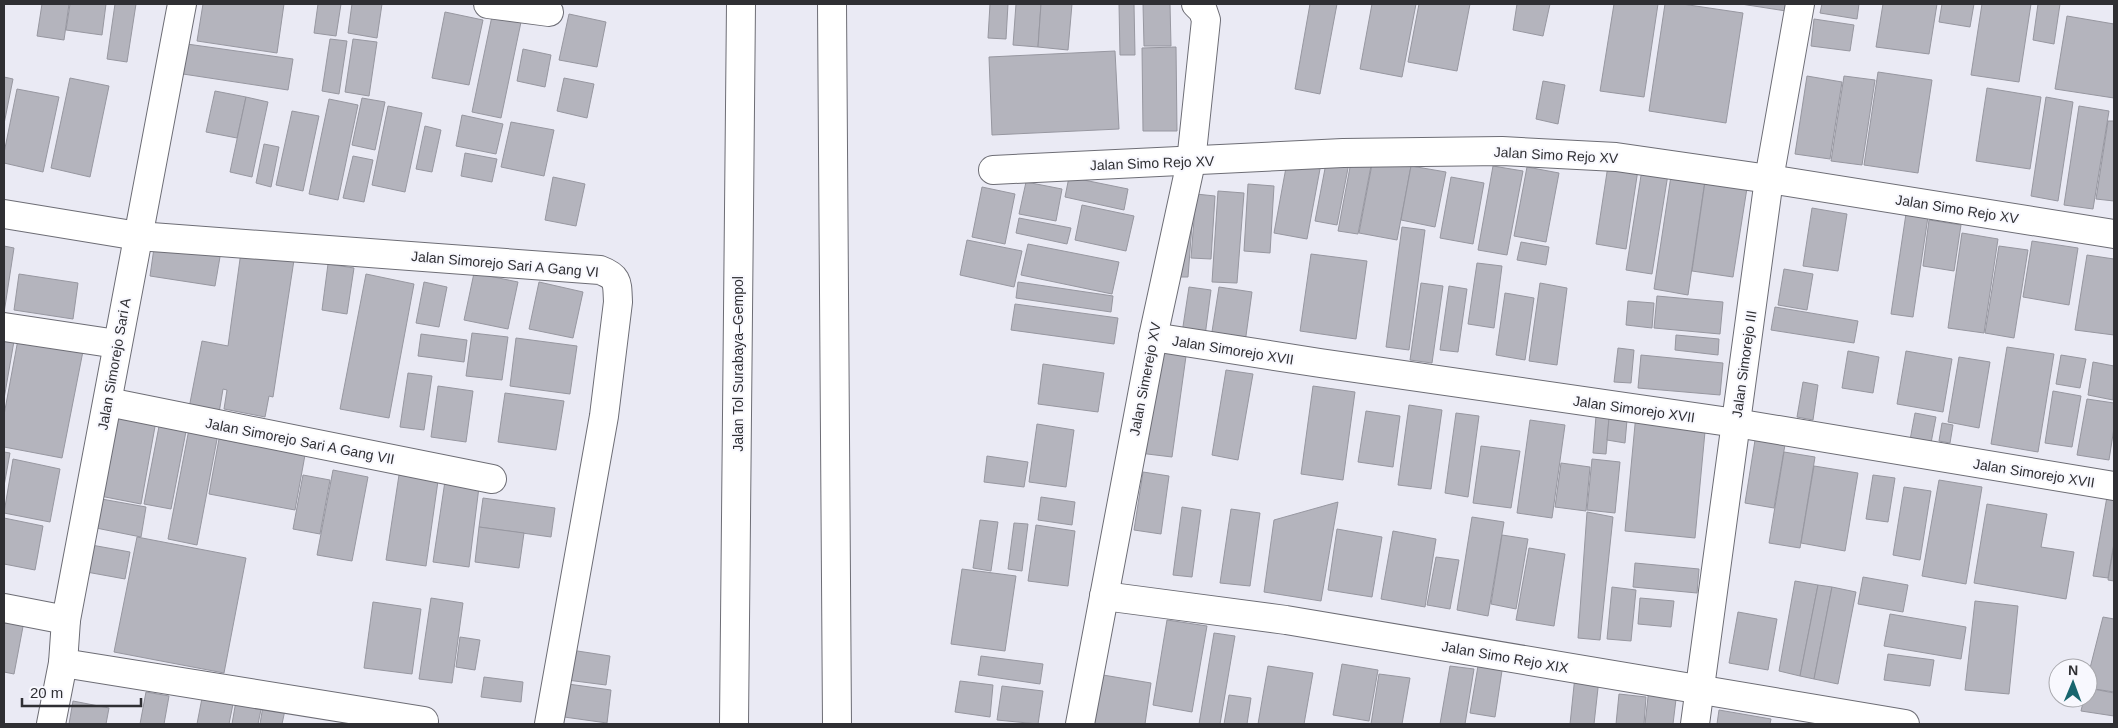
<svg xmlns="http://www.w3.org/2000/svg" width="2118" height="728" viewBox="0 0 2118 728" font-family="Helvetica,sans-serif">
	<rect width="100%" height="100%" fill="#eaeaf4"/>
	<g fill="#b4b4bd" stroke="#9797a0">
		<polygon points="42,4 69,4 64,40 37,36"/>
		<polygon points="70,4 106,4 102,35 66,30"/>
		<polygon points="115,4 136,4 127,62 107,59"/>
		<polygon points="203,4 284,4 277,53 197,41"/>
		<polygon points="318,4 341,4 336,36 314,33"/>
		<polygon points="352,4 382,4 377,38 348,33"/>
		<polygon points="990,4 1008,4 1006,39 988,38"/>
		<polygon points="1016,4 1041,4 1038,47 1013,45"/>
		<polygon points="1041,4 1072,4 1068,50 1038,47"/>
		<polygon points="1119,4 1134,4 1135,55 1120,55"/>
		<polygon points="1143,4 1170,4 1171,46 1144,46"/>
		<polygon points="1310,4 1337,4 1320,94 1295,89"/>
		<polygon points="1372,4 1416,4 1402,77 1360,69"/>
		<polygon points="1419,4 1470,4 1457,71 1408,62"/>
		<polygon points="1517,4 1550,4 1543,36 1513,30"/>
		<polygon points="1614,4 1658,4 1644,97 1600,91"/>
		<polygon points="1665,4 1682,4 1743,13 1726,123 1649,111"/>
		<polygon points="1741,4 1787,4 1786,11"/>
		<polygon points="1822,4 1859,4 1857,19 1820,13"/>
		<polygon points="1883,4 1937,4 1929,54 1876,47"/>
		<polygon points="1942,4 1974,4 1970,27 1939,22"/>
		<polygon points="1982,4 2031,4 2019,82 1971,75"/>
		<polygon points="2038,4 2060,4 2054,44 2033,40"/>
		<polygon points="445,12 483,20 469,85 432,78"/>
		<polygon points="569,14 606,22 597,67 559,60"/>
		<polygon points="492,16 521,22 501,118 472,112"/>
		<polygon points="2067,16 2114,24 2114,98 2055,89"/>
		<polygon points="1814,19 1854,25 1850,51 1811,46"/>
		<polygon points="330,39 347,41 339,94 322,91"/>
		<polygon points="353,39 377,42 369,96 345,92"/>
		<polygon points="187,44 293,59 288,90 183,74"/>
		<polygon points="1176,47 1177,131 1143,131 1142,48"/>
		<polygon points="523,49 551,55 545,87 517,81"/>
		<polygon points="1115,51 1119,129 992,135 989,57"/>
		<polygon points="1878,72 1932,80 1918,173 1864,165"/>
		<polygon points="1807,76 1842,82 1830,159 1795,154"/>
		<polygon points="1844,76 1875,80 1862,165 1831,161"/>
		<polygon points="4,77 13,79 4,124"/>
		<polygon points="70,78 109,86 90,177 51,168"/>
		<polygon points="564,78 594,84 587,118 557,111"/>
		<polygon points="1543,81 1565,85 1558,124 1536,119"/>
		<polygon points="1987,88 2041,97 2030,169 1976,161"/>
		<polygon points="17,89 59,97 43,172 4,163 4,153"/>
		<polygon points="215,91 246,97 237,138 206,132"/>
		<polygon points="246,97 268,102 252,177 230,172"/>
		<polygon points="2046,97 2073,102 2058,201 2031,196"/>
		<polygon points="362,98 385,102 375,150 352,145"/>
		<polygon points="329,99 358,105 338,200 309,194"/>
		<polygon points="388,106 422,113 405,192 372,185"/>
		<polygon points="2079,106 2109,111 2093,209 2064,205"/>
		<polygon points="292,111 319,116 303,191 276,185"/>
		<polygon points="462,115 503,124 496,154 456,146"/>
		<polygon points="2108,121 2114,121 2114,201 2096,199"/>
		<polygon points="511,122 554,130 544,176 501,167"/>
		<polygon points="425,126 441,130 432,172 416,169"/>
		<polygon points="264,144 279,147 271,187 256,183"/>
		<polygon points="465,153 497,159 492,182 461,176"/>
		<polygon points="353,156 373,160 364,202 343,198"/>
		<polygon points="1327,158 1349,163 1337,225 1315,221"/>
		<polygon points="1373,159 1411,166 1397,240 1359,233"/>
		<polygon points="1609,159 1639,163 1626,249 1596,244"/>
		<polygon points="1287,162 1320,169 1307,239 1274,233"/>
		<polygon points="1351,162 1371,166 1358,234 1338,231"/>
		<polygon points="1643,163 1669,168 1652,274 1626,270"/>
		<polygon points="1411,166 1446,172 1435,227 1401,220"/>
		<polygon points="1493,166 1523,171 1507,255 1478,250"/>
		<polygon points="1527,167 1559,173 1546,242 1514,236"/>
		<polygon points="1672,169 1706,174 1688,295 1654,289"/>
		<polygon points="553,177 585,184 576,226 545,220"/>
		<polygon points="1069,177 1128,189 1124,210 1065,197"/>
		<polygon points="1451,177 1484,183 1473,244 1440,238"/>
		<polygon points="1026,182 1062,189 1056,221 1019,214"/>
		<polygon points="1705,182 1747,188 1733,277 1692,271"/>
		<polygon points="1248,184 1274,186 1270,253 1244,251"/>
		<polygon points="982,187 1015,194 1005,244 972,237"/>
		<polygon points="1218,191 1244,193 1237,283 1212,282"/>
		<polygon points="1196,194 1215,196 1211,259 1191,258"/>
		<polygon points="1194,199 1188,277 1179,277"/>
		<polygon points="1082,205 1134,216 1126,251 1075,240"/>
		<polygon points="1907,207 1929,210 1913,317 1891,314"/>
		<polygon points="1812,208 1847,214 1838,271 1803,266"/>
		<polygon points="1019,218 1071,228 1067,244 1016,233"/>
		<polygon points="1929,220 1961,225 1954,271 1923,266"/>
		<polygon points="1402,227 1425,230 1409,350 1386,347"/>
		<polygon points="1962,233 1998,239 1984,333 1948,328"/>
		<polygon points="967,240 1022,251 1014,287 960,275"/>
		<polygon points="155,241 221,251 215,286 150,276"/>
		<polygon points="2032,241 2078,248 2069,305 2023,297"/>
		<polygon points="1521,242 1549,247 1546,265 1517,260"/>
		<polygon points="1028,244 1119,262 1112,294 1021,275"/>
		<polygon points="4,246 14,248 4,313"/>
		<polygon points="1999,246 2028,250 2014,338 1985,333"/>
		<polygon points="241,252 294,260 273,397 269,396 265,417 224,409 227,390 223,389 219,413 189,408 202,341 228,346"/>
		<polygon points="1311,254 1367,261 1356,339 1300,331"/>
		<polygon points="2087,255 2114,259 2114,335 2075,330"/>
		<polygon points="1477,263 1502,266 1494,328 1468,324"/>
		<polygon points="328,264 354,268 347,314 322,310"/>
		<polygon points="1784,269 1813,274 1807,310 1778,305"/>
		<polygon points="474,273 518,282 508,329 464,320"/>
		<polygon points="19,274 78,283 73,319 14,310"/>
		<polygon points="366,274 414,284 389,418 340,409"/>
		<polygon points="424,282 447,287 439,327 416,323"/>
		<polygon points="539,282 583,292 573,338 529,329"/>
		<polygon points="1018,282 1113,296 1111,312 1016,298"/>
		<polygon points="1421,283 1443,286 1432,363 1410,360"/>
		<polygon points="1540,283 1567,288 1557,365 1529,361"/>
		<polygon points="1449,286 1467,289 1458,352 1440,350"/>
		<polygon points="1189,287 1211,290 1205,336 1182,333"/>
		<polygon points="1219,287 1252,292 1245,343 1211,338"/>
		<polygon points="1505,293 1534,298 1525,360 1496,355"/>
		<polygon points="1657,296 1723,302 1720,334 1654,328"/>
		<polygon points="1628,301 1654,303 1652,328 1626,325"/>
		<polygon points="1015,304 1118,318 1114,344 1011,330"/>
		<polygon points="1775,307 1858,321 1854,343 1771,330"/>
		<polygon points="472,333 508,337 502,380 466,376"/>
		<polygon points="19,334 84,346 62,458 4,447 4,415"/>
		<polygon points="421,334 467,340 464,362 418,356"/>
		<polygon points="1676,335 1719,339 1718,355 1675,350"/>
		<polygon points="516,338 577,346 570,394 510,386"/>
		<polygon points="4,339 14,341 4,399"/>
		<polygon points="1154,345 1187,349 1172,457 1139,453"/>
		<polygon points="2007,347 2054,354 2038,452 1991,444"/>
		<polygon points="1618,348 1634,350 1631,383 1614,382"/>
		<polygon points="1848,351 1879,357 1873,393 1842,388"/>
		<polygon points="1906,351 1952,359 1943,412 1897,404"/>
		<polygon points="1641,355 1723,363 1720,395 1638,388"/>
		<polygon points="2061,355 2086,359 2080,388 2056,384"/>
		<polygon points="1959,357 1990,362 1979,428 1948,422"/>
		<polygon points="2093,362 2114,366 2113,400 2088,395"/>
		<polygon points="1043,364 1104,373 1098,412 1038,404"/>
		<polygon points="1226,370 1253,374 1238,460 1212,455"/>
		<polygon points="408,373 432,376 424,430 400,427"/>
		<polygon points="1803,382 1818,385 1813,420 1797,417"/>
		<polygon points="438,386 473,391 466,442 431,437"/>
		<polygon points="1313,386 1355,392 1343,480 1301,474"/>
		<polygon points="2053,391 2081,396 2072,447 2045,443"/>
		<polygon points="505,393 564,401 556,450 498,442"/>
		<polygon points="2087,399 2114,403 2114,428 2109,460 2077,455"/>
		<polygon points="1409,405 1442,410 1431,489 1398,485"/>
		<polygon points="1366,411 1400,416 1393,467 1358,462"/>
		<polygon points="110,412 156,421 141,504 95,495"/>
		<polygon points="1456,413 1479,416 1468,497 1445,493"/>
		<polygon points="1915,413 1936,417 1931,443 1910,440"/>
		<polygon points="1636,414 1706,421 1695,538 1625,531"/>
		<polygon points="161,416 188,421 171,509 144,504"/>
		<polygon points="1596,416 1609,418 1606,454 1593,453"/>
		<polygon points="1609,418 1627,420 1625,443 1607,440"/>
		<polygon points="1530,420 1565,425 1552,518 1517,513"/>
		<polygon points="1942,423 1953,425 1950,443 1939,441"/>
		<polygon points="1037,424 1074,430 1066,487 1029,482"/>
		<polygon points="189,429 218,434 197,545 168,539"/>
		<polygon points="1756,434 1786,439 1774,508 1745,503"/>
		<polygon points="219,439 305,455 295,510 209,494"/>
		<polygon points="1481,446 1520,451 1511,508 1473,503"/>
		<polygon points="4,452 10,453 4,486"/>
		<polygon points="1784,452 1815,457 1800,548 1769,543"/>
		<polygon points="987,456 1028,462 1024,487 984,482"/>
		<polygon points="13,459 60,469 50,522 4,513"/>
		<polygon points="1592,459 1620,462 1615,513 1587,510"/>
		<polygon points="1561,463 1590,467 1586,511 1555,507"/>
		<polygon points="1814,466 1858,473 1845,551 1801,543"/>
		<polygon points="333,470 368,477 352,561 317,555"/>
		<polygon points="1143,472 1169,476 1161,534 1134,530"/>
		<polygon points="303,475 330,480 320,534 293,529"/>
		<polygon points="399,475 438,481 426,566 386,560"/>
		<polygon points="1873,475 1895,478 1888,522 1866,519"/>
		<polygon points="1939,480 1982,487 1966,584 1922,576"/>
		<polygon points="445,481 479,487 469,567 433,562"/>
		<polygon points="1904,487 1931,491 1920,560 1893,555"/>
		<polygon points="2108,491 2114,492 2114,543 2108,578 2093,576"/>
		<polygon points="1041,497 1075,502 1072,525 1038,520"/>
		<polygon points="96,498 146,507 141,537 91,527"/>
		<polygon points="483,498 555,508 551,537 479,527"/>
		<polygon points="1338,502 1321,601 1264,592 1274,520"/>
		<polygon points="1987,504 2047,514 2041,547 2074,552 2066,599 1974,583"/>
		<polygon points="1182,507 1201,510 1192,577 1173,575"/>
		<polygon points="1231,509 1260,513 1250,586 1220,583"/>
		<polygon points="1587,512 1613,517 1600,640 1578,638"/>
		<polygon points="1472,517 1504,522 1488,616 1457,610"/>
		<polygon points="4,518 43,526 35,570 4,564"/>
		<polygon points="980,520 998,522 991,571 973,568"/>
		<polygon points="1014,523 1028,524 1022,571 1008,569"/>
		<polygon points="1036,525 1075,531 1068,586 1028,581"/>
		<polygon points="479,527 524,533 519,568 475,562"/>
		<polygon points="1337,529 1382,537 1372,597 1328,590"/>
		<polygon points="1393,531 1436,539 1425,607 1381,599"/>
		<polygon points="1502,535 1528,539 1516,609 1491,604"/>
		<polygon points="137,537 246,558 224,673 114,652"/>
		<polygon points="86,544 130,552 125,579 81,571"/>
		<polygon points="2114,545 2114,581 2108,580"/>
		<polygon points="1529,548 1565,554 1554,626 1516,620"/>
		<polygon points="1436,557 1459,560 1450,609 1427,605"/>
		<polygon points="1635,563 1699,569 1697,593 1633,587"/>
		<polygon points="962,569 1016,576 1005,651 951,644"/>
		<polygon points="1863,577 1908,585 1903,612 1858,604"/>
		<polygon points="1795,581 1818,585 1800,676 1779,671"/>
		<polygon points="1818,585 1832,587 1814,679 1800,676"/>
		<polygon points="1612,587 1636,590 1631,641 1607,639"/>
		<polygon points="1832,587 1856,592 1838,684 1814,679"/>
		<polygon points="431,598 463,603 452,683 419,679"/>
		<polygon points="1640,598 1674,601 1671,627 1638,624"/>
		<polygon points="1975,601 2018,606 2009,694 1965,690"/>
		<polygon points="373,602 421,609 412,674 364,668"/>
		<polygon points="4,612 25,616 14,674 4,672"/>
		<polygon points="1738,612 1777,619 1768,670 1729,663"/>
		<polygon points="1890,614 1966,627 1961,659 1884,646"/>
		<polygon points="2103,617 2114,619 2114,692 2088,688 2088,676"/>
		<polygon points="1167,620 1207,626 1192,712 1153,705"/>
		<polygon points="1214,633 1235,636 1220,724 1199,724"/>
		<polygon points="460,637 480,640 475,670 456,667"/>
		<polygon points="571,650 610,656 606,685 567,680"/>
		<polygon points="1888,654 1934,660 1930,686 1884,680"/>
		<polygon points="981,656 1043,664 1040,684 978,675"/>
		<polygon points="1479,660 1503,664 1495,717 1470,713"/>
		<polygon points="1342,664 1378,670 1369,721 1333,715"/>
		<polygon points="1268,666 1313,673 1304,724 1258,724"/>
		<polygon points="1450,666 1474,669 1465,724 1440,724"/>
		<polygon points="1097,674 1151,683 1145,724 1088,724"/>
		<polygon points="1379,674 1410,678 1402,724 1371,724"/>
		<polygon points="1575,676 1599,679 1594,724 1570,724"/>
		<polygon points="484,677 523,682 521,702 481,697"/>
		<polygon points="960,681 993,685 990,717 955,712"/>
		<polygon points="561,683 611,690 607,723 557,716"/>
		<polygon points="1002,686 1043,691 1038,724 997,720"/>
		<polygon points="1649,688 1677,691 1673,724 1645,724"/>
		<polygon points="2088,688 2114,693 2114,716 2081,711 2084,698 2088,698"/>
		<polygon points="146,692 169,696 164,724 140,724"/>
		<polygon points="203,693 234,699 229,724 197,724"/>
		<polygon points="1619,694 1646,697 1644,724 1616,724"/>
		<polygon points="237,695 263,700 258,724 232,724"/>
		<polygon points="1229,695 1251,698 1247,724 1224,724"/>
		<polygon points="73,701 109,708 106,724 69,724"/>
		<polygon points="263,706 285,710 282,724 260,724"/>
		<polygon points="1719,710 1771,719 1770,724 1717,724"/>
	</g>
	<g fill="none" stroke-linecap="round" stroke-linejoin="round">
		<g stroke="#6d6d75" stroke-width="30">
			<g id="minor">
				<polyline points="488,4 549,12"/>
				<polyline points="993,170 1343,153 1502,151 1616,157 1769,179 2114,234"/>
				<path d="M4 214 138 236 600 270C619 277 617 283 618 302L604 416 549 724"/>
				<polyline points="4,327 117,344"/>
				<polyline points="1153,337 1320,363 1736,423 2114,486"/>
				<polyline points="108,402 492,479"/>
				<polyline points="1104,596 1286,620 1905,724"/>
				<polyline points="4,608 66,620"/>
				<polyline points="63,663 424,721"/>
				<polyline points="51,724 63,663 66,620 182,4"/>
				<polyline points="1080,724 1153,337 1191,162 1206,20 1203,11 1196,4"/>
				<polyline points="1695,724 1769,179 1800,4"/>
			</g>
		</g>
		<g stroke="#6d6d75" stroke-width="30">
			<g id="highway">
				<polyline points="832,4 837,724"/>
				<polyline points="734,724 741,4"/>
			</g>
		</g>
		<use href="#minor" stroke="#fff" stroke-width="28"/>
		<use href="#highway" stroke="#fff" stroke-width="28"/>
	</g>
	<g text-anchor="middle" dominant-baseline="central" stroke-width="4" stroke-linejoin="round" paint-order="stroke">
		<g font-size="14" fill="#2f2f33" stroke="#f8f8fe">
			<text transform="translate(1556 155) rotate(3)">Jalan Simo Rejo XV</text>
			<text transform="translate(1152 163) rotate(-2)">Jalan Simo Rejo XV</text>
			<text transform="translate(1957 209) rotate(9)">Jalan Simo Rejo XV</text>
			<text transform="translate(505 264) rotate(5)">Jalan Simorejo Sari A Gang VI</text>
			<text transform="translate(1233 350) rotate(9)">Jalan Simorejo XVII</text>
			<text transform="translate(114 364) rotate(-80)">Jalan Simorejo Sari A</text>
			<text transform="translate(738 364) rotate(-90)">Jalan Tol Surabaya–Gempol</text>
			<text transform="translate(1744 364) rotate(-82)">Jalan Simorejo III</text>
			<text transform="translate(1145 379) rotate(-79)">Jalan Simerejo XV</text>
			<text transform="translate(1634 409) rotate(8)">Jalan Simorejo XVII</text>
			<text transform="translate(300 441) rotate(11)">Jalan Simorejo Sari A Gang VII</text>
			<text transform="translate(2034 473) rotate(9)">Jalan Simorejo XVII</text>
			<text transform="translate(1505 657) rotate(10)">Jalan Simo Rejo XIX</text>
		</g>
	</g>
	<rect width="2118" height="728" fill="none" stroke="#2f2f33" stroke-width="10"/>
	<g transform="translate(2073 683) rotate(1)"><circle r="24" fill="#f8f8fe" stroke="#a8a8ad"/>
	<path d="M0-4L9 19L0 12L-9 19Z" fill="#18656e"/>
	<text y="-8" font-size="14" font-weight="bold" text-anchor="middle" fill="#2f2f33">N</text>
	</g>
	<path d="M22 698v8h119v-8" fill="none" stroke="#2f2f33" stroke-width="2.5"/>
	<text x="30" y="698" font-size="15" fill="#2f2f33" stroke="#f8f8fe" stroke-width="4" paint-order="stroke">20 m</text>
</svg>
